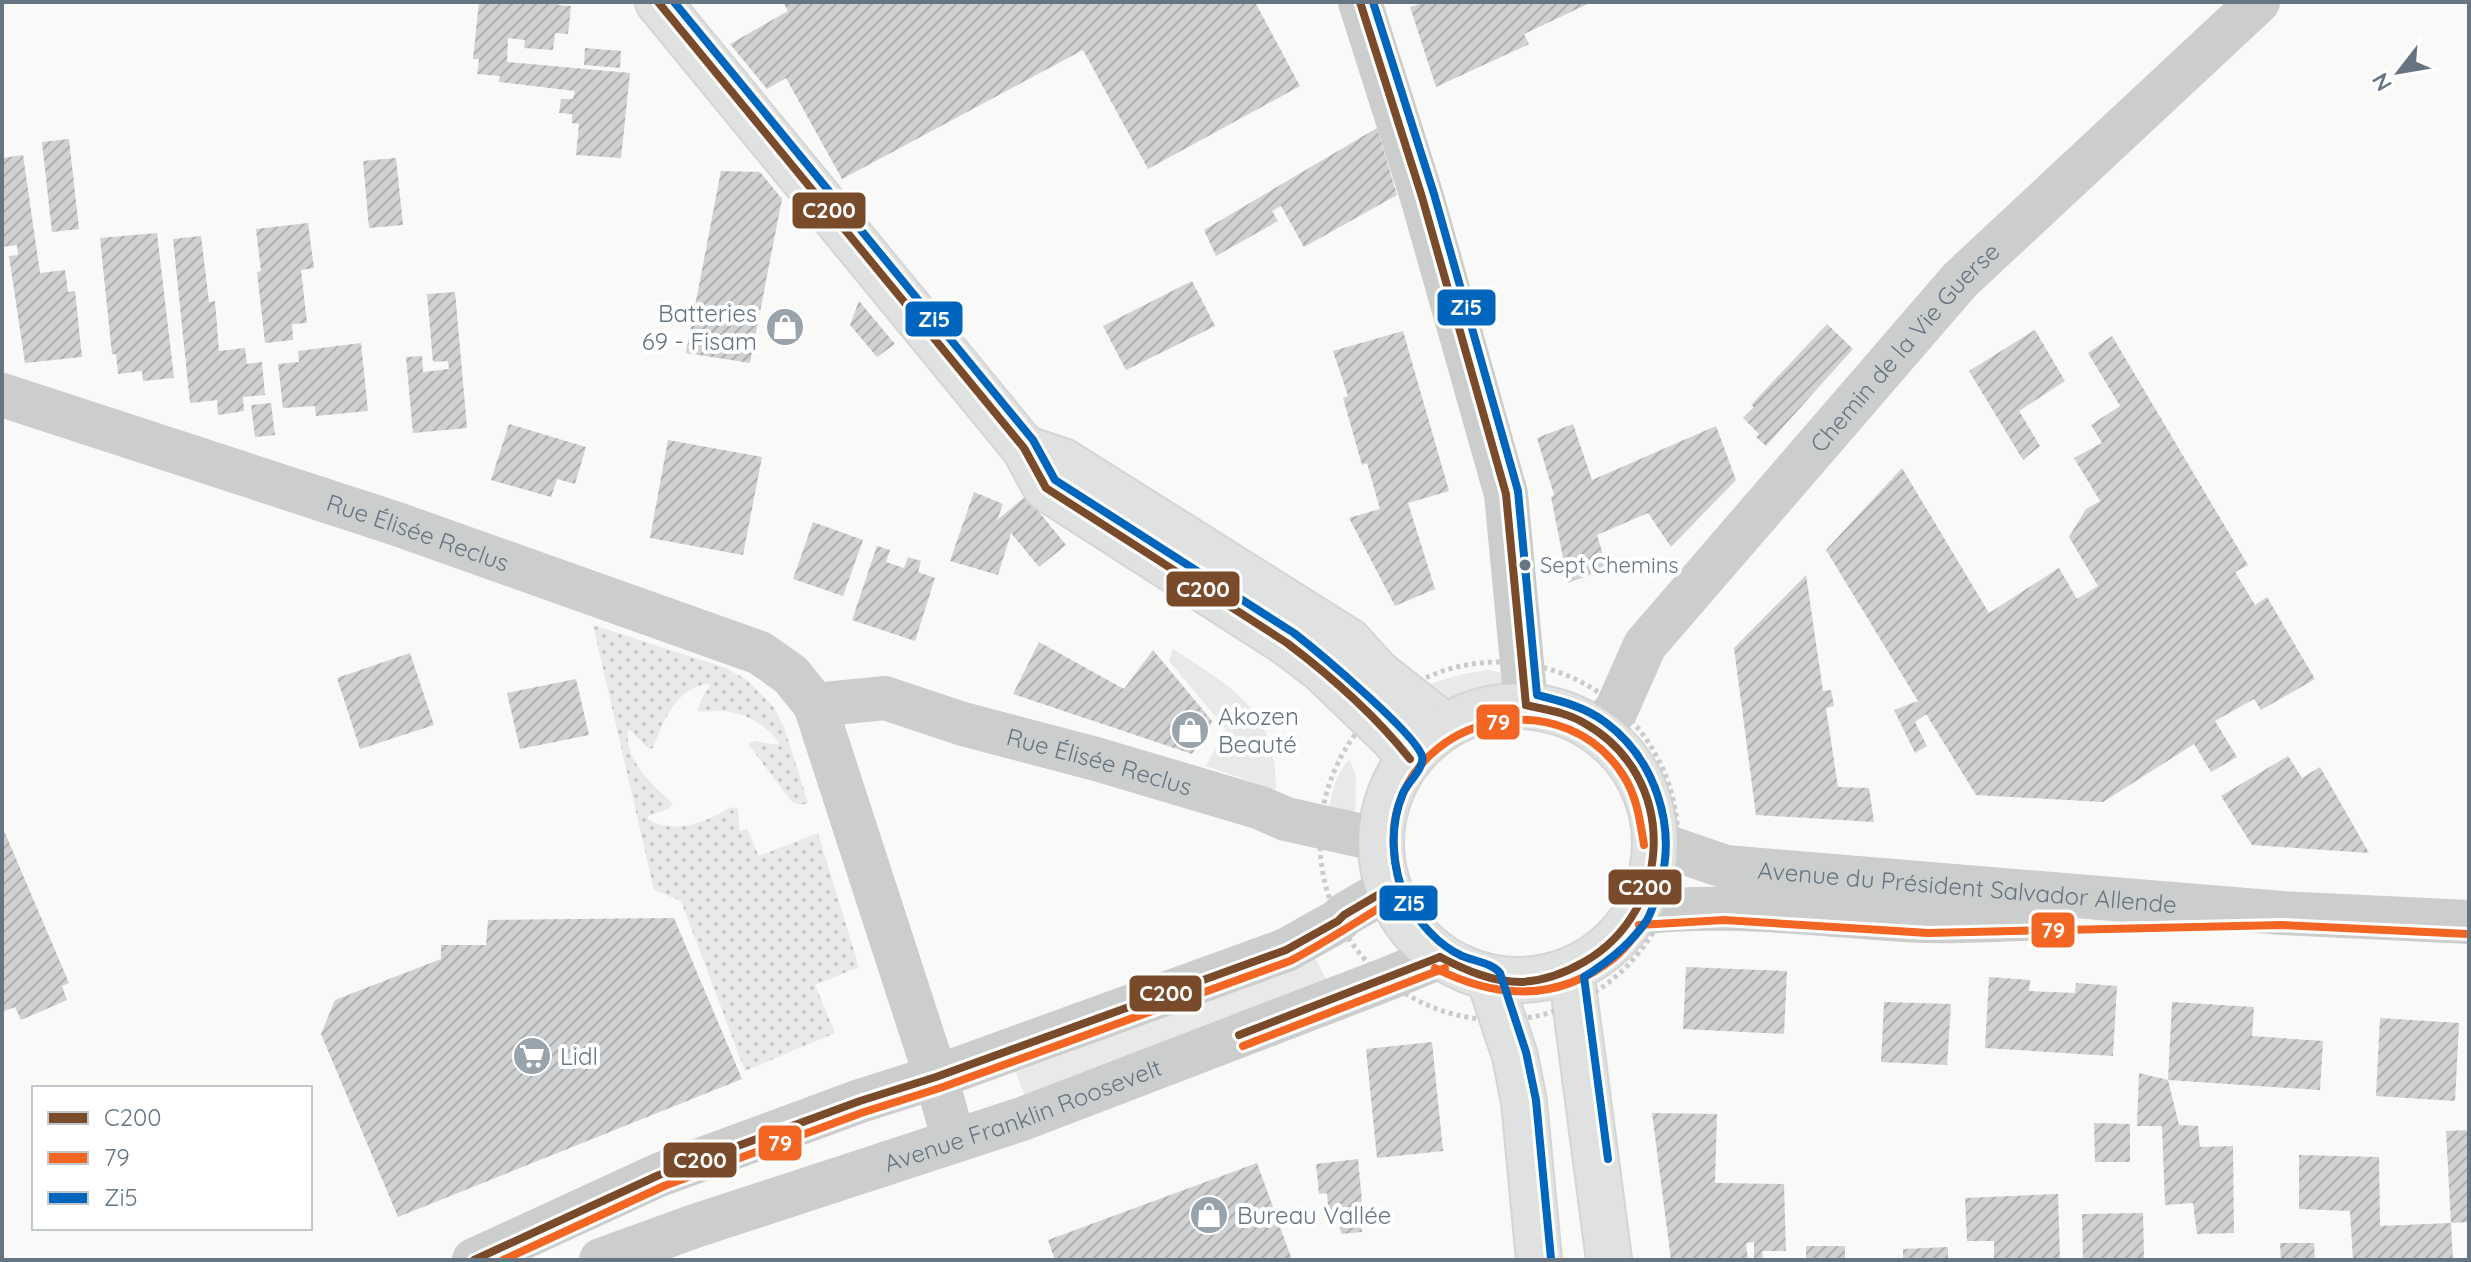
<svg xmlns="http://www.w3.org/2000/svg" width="2471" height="1262" viewBox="0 0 2471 1262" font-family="Quicksand,sans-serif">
	<defs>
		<pattern id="grass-dots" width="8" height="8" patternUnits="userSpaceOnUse" patternTransform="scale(2)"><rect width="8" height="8" fill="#e7eae6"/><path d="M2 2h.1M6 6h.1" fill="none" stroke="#bfc2c0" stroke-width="1.8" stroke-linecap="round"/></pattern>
		<pattern id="building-hatch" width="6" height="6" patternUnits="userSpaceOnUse" patternTransform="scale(2)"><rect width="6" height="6" fill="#cfd1d2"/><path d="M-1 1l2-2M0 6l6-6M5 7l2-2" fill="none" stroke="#acaeb0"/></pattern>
	</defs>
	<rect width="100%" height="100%" fill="#f9f9f8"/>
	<path fill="url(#grass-dots)" d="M593 625 726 668 747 680 774 708 784 727 808 803 801 805 792 802 748 744 753 741 777 745 779 743C768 725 743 712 723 711 714 710 705 713 697 711L704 694 710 686 708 684C676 687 663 722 653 748L649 749 631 731 628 730C624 761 653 785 673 804L668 809 648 816V819C676 836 707 821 732 807L738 809 739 829 741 831 747 829 759 856 818 833 859 967 815 985 835 1033 745 1071 681 901 654 890Z"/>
	<g fill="#e7eae6">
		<path d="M1173 649C1234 689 1276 709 1276 790L1206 766 1226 729 1169 661Z"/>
		<path d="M1488 670 1505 673C1505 679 1506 687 1504 693 1499 703 1457 706 1446 703 1439 701 1432 692 1426 687 1446 677 1466 673 1488 670Z"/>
		<path d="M1350 759 1356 778 1355 815 1327 817C1332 796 1334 774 1350 759Z"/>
		<polygon points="1315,958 1330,987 1027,1101 1012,1063"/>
	</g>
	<g fill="url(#building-hatch)">
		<polygon points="479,2 558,2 558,5 571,6 568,34 555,33 553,50 524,48 525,40 508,38 507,62 630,73 621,158 576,155 579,124 572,123 572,114 559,113 561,99 573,99 575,91 499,82 500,76 477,74 479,59 473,59"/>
		<polygon points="783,2 1255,2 1300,86 1148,169 1083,50 842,179 786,78 767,89 730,44 788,11"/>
		<polygon points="1426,2 1592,2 1524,34 1529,44 1436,87 1410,7"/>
		<polygon points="585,48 621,51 620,68 584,65"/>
		<polygon points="1377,128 1397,195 1304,247 1281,206 1272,211 1278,221 1216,256 1204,230"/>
		<polygon points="69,139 79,229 52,232 42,142"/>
		<polygon points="23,155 40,273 65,270 68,292 75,291 82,357 25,363 9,256 18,255 17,245 2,247 2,158"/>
		<polygon points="396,158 403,225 369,228 363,161"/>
		<polygon points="721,171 760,172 782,199 750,363 686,353"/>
		<polygon points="308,223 314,268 301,270 307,323 292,324 293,340 265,343 257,272 261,271 256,229"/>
		<polygon points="157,233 174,378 143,381 142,371 118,374 116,354 112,354 100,238"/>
		<polygon points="201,236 209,302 215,301 219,351 245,348 247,364 262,362 265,395 243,397 244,411 218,415 217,400 190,403 173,239"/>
		<polygon points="1192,281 1215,326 1126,370 1103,326"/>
		<polygon points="455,292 467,428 413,433 406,357 422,356 423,372 449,369 448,361 433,362 427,294"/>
		<polygon points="859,301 895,344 877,357 850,325"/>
		<polygon points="1827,324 1853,349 1766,446 1756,437 1759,434 1743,418 1754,407 1751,405"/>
		<polygon points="2035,330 2065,381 2019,411 2040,446 2023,460 1969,371"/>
		<polygon points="1403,331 1449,491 1408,503 1435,589 1395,606 1349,518 1380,509 1367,463 1362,465 1343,398 1348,396 1333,351"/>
		<polygon points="2112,336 2248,565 2235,572 2255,605 2267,597 2315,679 2261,710 2254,699 2215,721 2237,757 2211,772 2194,744 2103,802 1976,795 1926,714 1915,722 1927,746 1915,753 1894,710 1918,701 1826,550 1902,468 1989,613 2059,568 2077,599 2098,586 2069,537 2086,509 2100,501 2074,458 2102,443 2091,425 2120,406 2088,353"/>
		<polygon points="361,343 368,411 316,416 315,406 283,408 278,364 299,362 298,351"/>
		<polygon points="271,403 275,435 255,437 251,405"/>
		<polygon points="509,424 586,447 575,484 557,479 551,497 491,480"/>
		<polygon points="1573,424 1592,480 1716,426 1736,480 1671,547 1648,513 1597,535 1607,568 1568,583 1551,497 1554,495 1537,438"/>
		<polygon points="668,440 762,457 743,555 650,538"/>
		<polygon points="974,492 1003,504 997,520 1026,496 1066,545 1039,567 1011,533 998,575 950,561"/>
		<polygon points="813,522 863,540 843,596 793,579"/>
		<polygon points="877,546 890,550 886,562 904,568 908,557 921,561 918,572 935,578 915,641 852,620"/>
		<polygon points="1806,575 1823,691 1831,690 1834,706 1826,708 1838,787 1869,788 1874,822 1756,815 1734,648"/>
		<polygon points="1039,642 1124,689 1153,650 1212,721 1192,754 1013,694"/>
		<polygon points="410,653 434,725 360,749 337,678"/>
		<polygon points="576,679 589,735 520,749 507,693"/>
		<polygon points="2288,756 2302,778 2320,767 2369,853 2252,845 2221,796"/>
		<polygon points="2,826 69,983 62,986 67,1000 21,1020 15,1007 2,1012"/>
		<polygon points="674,918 742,1079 398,1217 321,1034 335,1000 441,959 441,945 486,945 488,920"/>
		<polygon points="1686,967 1787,971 1784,1034 1683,1029"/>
		<polygon points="1989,977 2030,980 2029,991 2075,993 2076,983 2117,986 2113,1056 1985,1048"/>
		<polygon points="1884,1002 1951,1004 1947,1065 1881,1062"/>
		<polygon points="2172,1002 2254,1007 2252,1036 2323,1041 2320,1090 2168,1080 2179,1125 2198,1126 2200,1147 2233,1146 2234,1233 2197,1234 2193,1203 2165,1205 2162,1126 2137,1126 2139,1073 2168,1080"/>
		<polygon points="2380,1018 2459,1023 2455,1101 2376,1096"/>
		<polygon points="1432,1042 1443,1151 1377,1158 1366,1049"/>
		<polygon points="1652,1113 1717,1114 1715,1183 1784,1184 1786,1251 1762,1251 1763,1260 1754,1260 1754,1242 1746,1243 1748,1260 1671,1260"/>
		<polygon points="2094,1123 2130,1124 2130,1162 2095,1162"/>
		<polygon points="2469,1130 2469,1222 2451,1223 2446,1131"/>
		<polygon points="2299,1155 2379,1157 2380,1226 2451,1223 2453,1260 2353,1260 2350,1211 2299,1209"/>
		<polygon points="1358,1159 1363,1213 1360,1213 1362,1232 1341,1234 1339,1216 1329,1217 1327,1193 1319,1194 1316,1164"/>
		<polygon points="1257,1163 1292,1260 1055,1260 1048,1240"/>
		<polygon points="2058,1194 2060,1260 1994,1260 1994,1241 1967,1241 1965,1198"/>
		<polygon points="2143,1213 2144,1260 2083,1260 2082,1214"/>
		<polygon points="2280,1243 2314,1243 2315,1260 2281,1260"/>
		<rect x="1806" y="1246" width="39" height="14"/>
		<polygon points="1948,1247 1948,1260 1903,1260 1903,1249"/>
	</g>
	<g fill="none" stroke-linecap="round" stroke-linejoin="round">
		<g stroke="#d4d5d5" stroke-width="48">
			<g id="major">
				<polyline points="658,2 1024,448 1046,488 1287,643 1320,668 1393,738 1410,759"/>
				<polyline points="1024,448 1063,461 1349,641 1377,672 1445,726"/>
				<circle cx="1518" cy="843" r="137"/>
				<polyline points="1571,971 1609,1260"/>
				<polyline points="1489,978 1515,1056 1524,1102 1539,1260"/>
			</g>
		</g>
		<circle stroke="#cacbcc" stroke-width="5" stroke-dasharray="4 4" stroke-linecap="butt" cx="1499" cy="841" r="179"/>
		<g stroke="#cccece" stroke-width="44">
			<polyline points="1360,2 1422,197 1506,494 1526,705"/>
			<path id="s1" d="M2 395 397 524 760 653 791 675 815 705 936 1077 954 1141"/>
			<path id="s2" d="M815 705 885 698 963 724 1096 759 1261 808 1286 819 1380 840"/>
			<path id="s3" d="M1599 732 1617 708 1645 645 1960 280 2258 2"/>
			<path id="s4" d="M1656 843 1726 867 2282 913 2469 922"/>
			<path d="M1638 913C1733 901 1830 917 1925 921 1965 922 2007 919 2047 918"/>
			<polyline points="474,1260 659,1175 860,1101 936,1077 1286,950 1338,921 1344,915 1388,889"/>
			<path id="s5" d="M601 1260 695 1226 1022 1119 1387 979 1440 957"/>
		</g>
		<use href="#major" stroke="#e0e1e1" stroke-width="44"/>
		<g stroke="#fff" stroke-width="14">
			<g id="bus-1">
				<path d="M658 2 1024 448 1046 488 1287 643C1332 677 1375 715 1410 759"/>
				<polyline points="1360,2 1422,197 1506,494 1526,705"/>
				<path d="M1440 957C1465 970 1492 982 1521 982 1542 981 1565 973 1584 962 1676 909 1678 775 1584 723 1566 712 1546 710 1526 705"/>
				<polyline points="1239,1035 1440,957"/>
				<polyline points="474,1260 659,1175 860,1101 936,1077 1286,950 1338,921 1344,915 1388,889"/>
			</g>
		</g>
		<g stroke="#fff" stroke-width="14">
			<g id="bus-2">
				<path d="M1400 886C1394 860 1390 833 1398 807 1428 709 1567 687 1623 775 1637 796 1640 821 1644 845"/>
				<polyline points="1639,925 1724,920 1928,933 2282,925 2468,934"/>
				<path d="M1435 968C1496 999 1557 1003 1614 958 1627 948 1636 933 1647 921"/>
				<polyline points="1243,1046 1445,968"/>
				<path d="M503 1260 664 1186 864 1112 940 1088 1290 961C1326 942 1359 920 1394 899"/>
			</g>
		</g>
		<g stroke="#fff" stroke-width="14">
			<g id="bus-3">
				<path d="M674 2 1033 440 1055 480 1294 633C1317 651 1415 733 1422 756 1425 768 1407 783 1403 793 1389 826 1391 869 1407 900 1419 923 1438 945 1462 956 1474 961 1492 963 1500 973L1526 1052 1536 1100 1551 1259"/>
				<path d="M1373 2 1434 194 1518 491 1537 695C1561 701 1585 707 1605 722 1655 759 1677 826 1660 885 1656 897 1653 909 1647 920 1631 944 1608 962 1584 977L1608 1159"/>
			</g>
		</g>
		<use href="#bus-1" stroke="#7a4b2a" stroke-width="8"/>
		<use href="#bus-2" stroke="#f26522" stroke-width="8"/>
		<use href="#bus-3" stroke="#0065bd" stroke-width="8"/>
	</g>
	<defs>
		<g id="shop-disc" transform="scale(2)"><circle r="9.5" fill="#99a3ab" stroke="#fff"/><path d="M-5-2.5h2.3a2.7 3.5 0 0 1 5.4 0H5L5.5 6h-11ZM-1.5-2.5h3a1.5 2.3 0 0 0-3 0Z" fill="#fff"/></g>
		<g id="supermarket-disc" transform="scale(2)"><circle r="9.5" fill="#99a3ab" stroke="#fff"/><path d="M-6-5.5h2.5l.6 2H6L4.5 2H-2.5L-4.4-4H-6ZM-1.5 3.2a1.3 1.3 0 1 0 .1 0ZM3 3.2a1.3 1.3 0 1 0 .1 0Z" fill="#fff"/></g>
	</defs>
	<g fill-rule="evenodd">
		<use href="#shop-disc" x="785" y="327"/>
		<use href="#shop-disc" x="1190" y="730"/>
		<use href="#supermarket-disc" x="532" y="1056"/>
		<use href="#shop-disc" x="1209" y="1215"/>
	</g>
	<circle fill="#657582" stroke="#fff" stroke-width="3" cx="1525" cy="565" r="7"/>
	<g text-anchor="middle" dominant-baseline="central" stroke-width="8" stroke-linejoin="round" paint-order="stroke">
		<g font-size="22" fill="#657582" stroke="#fff" text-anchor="start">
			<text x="1540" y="565">Sept Chemins</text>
		</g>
		<g font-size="24" fill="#657582" stroke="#fff" text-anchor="start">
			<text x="757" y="313" text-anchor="end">Batteries<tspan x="757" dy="28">69 - Fisam</tspan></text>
			<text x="1218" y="716">Akozen<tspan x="1218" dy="28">Beauté</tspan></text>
			<text x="560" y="1056">Lidl</text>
			<text x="1237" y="1215">Bureau Vallée</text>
		</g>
		<g font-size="24" fill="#657582" stroke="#fff">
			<text stroke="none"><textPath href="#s3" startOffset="494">Chemin de la Vie Guerse</textPath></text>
			<text stroke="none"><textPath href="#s1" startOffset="438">Rue Élisée Reclus</textPath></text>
			<text stroke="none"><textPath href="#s2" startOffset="294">Rue Élisée Reclus</textPath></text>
			<text stroke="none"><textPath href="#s4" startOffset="316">Avenue du Président Salvador Allende</textPath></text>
			<text stroke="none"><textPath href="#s5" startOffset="446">Avenue Franklin Roosevelt</textPath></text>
		</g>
	</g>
	<g stroke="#fff" stroke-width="3">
		<rect x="791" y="191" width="76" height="39" rx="8" fill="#7a4b2a"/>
		<rect x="1436" y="288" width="61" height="39" rx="8" fill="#0065bd"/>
		<rect x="904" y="300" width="60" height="38" rx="8" fill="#0065bd"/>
		<rect x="1165" y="570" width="76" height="38" rx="8" fill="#7a4b2a"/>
		<rect x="1475" y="703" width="46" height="38" rx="8" fill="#f26522"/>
		<rect x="1607" y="868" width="76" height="38" rx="8" fill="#7a4b2a"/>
		<rect x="1378" y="884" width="61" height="38" rx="8" fill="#0065bd"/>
		<rect x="2030" y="911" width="46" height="38" rx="8" fill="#f26522"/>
		<rect x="1128" y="974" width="75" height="39" rx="8" fill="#7a4b2a"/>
		<rect x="757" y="1124" width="46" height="38" rx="8" fill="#f26522"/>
		<rect x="662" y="1141" width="76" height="38" rx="8" fill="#7a4b2a"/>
	</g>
	<g font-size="22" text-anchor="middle" font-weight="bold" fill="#fff">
		<text x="829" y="218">C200</text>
		<text x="1466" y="315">Zi5</text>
		<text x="934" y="327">Zi5</text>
		<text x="1203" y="597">C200</text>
		<text x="1498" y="730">79</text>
		<text x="1645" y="895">C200</text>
		<text x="1409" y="911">Zi5</text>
		<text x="2053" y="938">79</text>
		<text x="1166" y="1001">C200</text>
		<text x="780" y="1151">79</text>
		<text x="700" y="1168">C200</text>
	</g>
	<rect width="2471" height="1262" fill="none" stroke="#657582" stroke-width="8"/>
	<rect x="32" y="1086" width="280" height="144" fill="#ffffff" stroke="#c1c8cd" stroke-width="2"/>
	<rect x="48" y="1112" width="40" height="12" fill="#7a4b2a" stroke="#c1c8cd" stroke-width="2"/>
	<text x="104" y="1126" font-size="24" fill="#657582">C200</text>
	<rect x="48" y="1152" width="40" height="12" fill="#f26522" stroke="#c1c8cd" stroke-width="2"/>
	<text x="104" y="1166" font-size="24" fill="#657582">79</text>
	<rect x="48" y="1192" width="40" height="12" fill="#0065bd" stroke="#c1c8cd" stroke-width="2"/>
	<text x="104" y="1206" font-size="24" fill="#657582">Zi5</text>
	<g transform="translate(2399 72) rotate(239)" stroke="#ffffff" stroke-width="6" paint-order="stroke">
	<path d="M0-6L14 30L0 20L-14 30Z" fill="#657582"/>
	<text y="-12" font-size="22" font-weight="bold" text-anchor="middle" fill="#657582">N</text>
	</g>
</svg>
